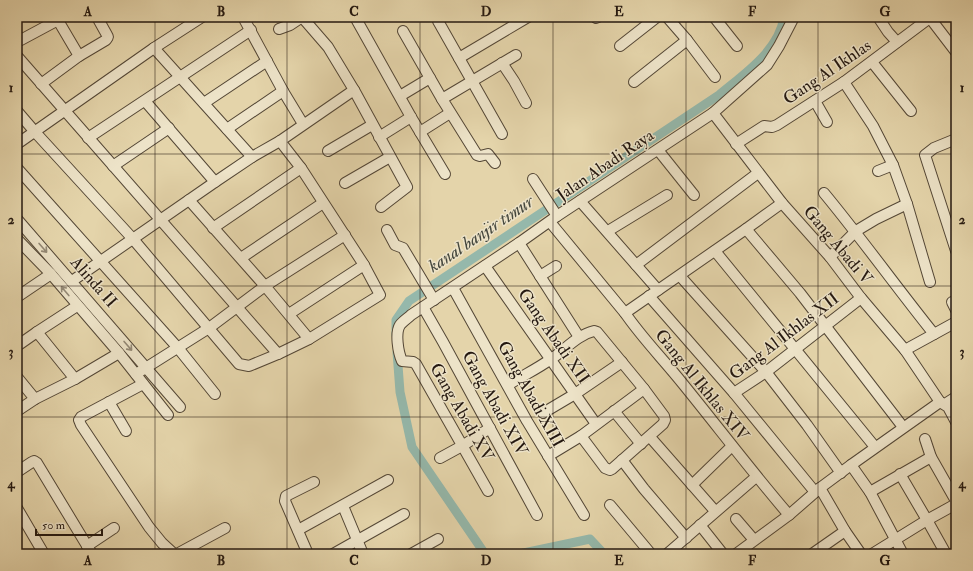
<svg xmlns="http://www.w3.org/2000/svg" width="973" height="571" viewBox="0 0 973 571" font-family="'IM FELL Double Pica',serif">
	<rect width="100%" height="100%" fill="#e4d4aa"/>
	<filter id="stains"><feTurbulence type="fractalNoise" baseFrequency=".005" numOctaves="4"/><feColorMatrix values="0 0 0 0 .2 0 0 0 0 .09 0 0 0 0 .02 0 0 0 .5 -.17"/></filter>
	<radialGradient id="worn" r=".72"><stop offset=".6" stop-color="#630" stop-opacity="0"/><stop offset="1" stop-color="#630" stop-opacity=".3"/></radialGradient>
	<g fill="none" stroke-linecap="round" stroke-linejoin="round">
		<g stroke="#95b8ab" stroke-width="9">
			<path d="M396 335V320L409 301 719 95C744 74 779 51 784 17"/>
			<polyline points="397,352 400,392 412,447 485,554"/>
			<polyline points="519,554 590,539 604,554"/>
		</g>
		<g stroke="#544736" stroke-width="12">
			<g id="minor">
				<polyline points="56,17 79,56"/>
				<polyline points="243,17 283,91 303,124"/>
				<polyline points="302,17 328,47 354,90 407,187 381,207"/>
				<polyline points="355,17 411,117 445,174"/>
				<polyline points="438,17 438,21 502,134"/>
				<polyline points="667,17 687,40 715,77"/>
				<polyline points="714,17 737,46"/>
				<polyline points="878,17 888,32 897,42"/>
				<polyline points="596,18 598,17"/>
				<polyline points="930,18 956,52"/>
				<polyline points="279,29 290,25 302,17"/>
				<polyline points="403,31 442,99"/>
				<polyline points="17,42 58,20"/>
				<polyline points="620,46 657,17"/>
				<polyline points="154,48 252,157"/>
				<polyline points="17,56 278,354"/>
				<polyline points="459,58 528,17"/>
				<polyline points="872,62 911,111"/>
				<polyline points="502,63 514,81 526,103"/>
				<polyline points="634,82 687,40"/>
				<polyline points="844,82 873,126 893,165 907,204 930,282"/>
				<polyline points="41,84 79,56 106,40 108,37 107,35 97,17"/>
				<polyline points="400,96 430,78"/>
				<polyline points="145,101 215,182"/>
				<polyline points="815,101 827,122"/>
				<polyline points="204,103 267,61"/>
				<polyline points="17,111 35,132 133,239 239,364 249,366 278,354 309,339 380,295 364,265 301,168 280,141"/>
				<polyline points="713,113 782,203 830,257 861,298 905,350 940,402"/>
				<polyline points="227,129 283,91"/>
				<polyline points="420,132 450,113"/>
				<polyline points="379,137 411,117"/>
				<polyline points="88,138 251,30"/>
				<polyline points="956,139 934,148 925,155 956,251"/>
				<polyline points="17,144 154,48 202,17"/>
				<polyline points="736,144 764,126 772,127 777,125 844,82 931,17"/>
				<polyline points="658,150 694,195"/>
				<polyline points="328,151 372,125"/>
				<polyline points="495,163 488,154 480,156 477,155 442,99 516,55"/>
				<polyline points="113,166 169,128"/>
				<polyline points="17,168 178,348 215,394"/>
				<polyline points="878,171 893,165"/>
				<polyline points="533,179 557,216"/>
				<polyline points="345,183 390,157"/>
				<path d="M824 193C862 239 897 288 934 334"/>
				<polyline points="189,200 265,286 309,339"/>
				<polyline points="580,201 658,290"/>
				<polyline points="17,219 180,407"/>
				<path d="M550 222 625 313C642 338 664 360 683 384 718 427 752 472 789 515"/>
				<polyline points="213,228 301,168"/>
				<polyline points="746,229 800,293 903,427"/>
				<polyline points="387,230 395,245 403,248 434,300"/>
				<polyline points="608,231 667,195"/>
				<polyline points="17,239 51,274 119,353 168,415"/>
				<polyline points="519,243 579,337"/>
				<polyline points="715,251 875,447"/>
				<polyline points="830,257 856,231 876,219 907,204"/>
				<polyline points="241,258 323,203"/>
				<polyline points="636,265 758,173"/>
				<polyline points="485,266 596,424"/>
				<polyline points="540,276 556,266"/>
				<polyline points="680,276 766,372 807,425 841,473"/>
				<polyline points="72,281 215,182 252,157 280,141 354,90"/>
				<polyline points="453,288 527,421 584,515"/>
				<polyline points="649,296 734,393 766,372 861,298"/>
				<polyline points="17,297 51,274"/>
				<polyline points="952,302 956,310"/>
				<polyline points="423,307 443,342 537,515"/>
				<polyline points="625,313 746,229 782,203"/>
				<polyline points="289,314 364,265"/>
				<polyline points="37,332 75,379"/>
				<polyline points="17,346 37,332 77,306"/>
				<polyline points="905,350 956,322"/>
				<polyline points="136,374 209,328 265,286 345,235"/>
				<polyline points="17,377 35,399"/>
				<polyline points="143,384 81,417 79,420 81,425 149,527 162,543 174,554"/>
				<path d="M508 385C522 376 537 369 551 359 565 350 577 335 594 331L597 332 644 389 664 416 665 420 663 424 612 469 610 470 605 468 581 436"/>
				<polyline points="734,393 815,492"/>
				<polyline points="109,402 126,431"/>
				<polyline points="940,402 948,407 956,422"/>
				<polyline points="945,404 956,397"/>
				<polyline points="17,411 35,399 75,379 119,353"/>
				<polyline points="614,411 641,444"/>
				<polyline points="543,413 575,394 622,362"/>
				<polyline points="650,437 715,511"/>
				<polyline points="925,439 931,457 956,501"/>
				<polyline points="548,456 581,436 644,389"/>
				<polyline points="440,458 462,446 490,428"/>
				<polyline points="622,460 644,489 686,538"/>
				<polyline points="851,465 870,492 903,554"/>
				<polyline points="17,472 32,462 34,461 37,463 92,554"/>
				<polyline points="900,474 927,520 946,554"/>
				<polyline points="692,485 732,446"/>
				<polyline points="820,488 845,531 861,554"/>
				<path d="M488 491 416 364 413 362 402 361C398 352 395 333 400 325 403 321 408 318 411 315L519 243 557 216 713 113 767 65 779 46 794 17"/>
				<polyline points="870,492 931,457"/>
				<polyline points="610,505 651,554"/>
				<polyline points="343,506 363,554"/>
				<polyline points="17,508 44,554"/>
				<polyline points="736,519 754,540"/>
				<polyline points="700,525 723,554"/>
				<polyline points="298,530 388,480"/>
				<polyline points="87,546 114,528"/>
				<polyline points="177,554 225,528"/>
				<polyline points="308,554 285,501 286,496 314,482"/>
				<polyline points="333,554 404,514"/>
				<polyline points="411,554 438,539"/>
				<polyline points="667,554 756,477"/>
				<polyline points="736,554 789,515 820,488 851,465 940,402"/>
				<polyline points="812,554 845,531"/>
				<polyline points="872,554 927,520 956,504"/>
			</g>
		</g>
		<use href="#minor" stroke="#ede3c8" stroke-width="10"/>
	</g>
	<defs><path id="oneway-shaft" d="M-6 0H5M1.5-3L5.5 0L1.5 3" fill="none" stroke-width="1.6" stroke-linecap="round" stroke-linejoin="round"/></defs>
	<g stroke="#938875">
		<use href="#oneway-shaft" transform="translate(43 248) rotate(49)"/>
		<use href="#oneway-shaft" transform="translate(65 291) rotate(-130)"/>
		<use href="#oneway-shaft" transform="translate(128 346) rotate(49)"/>
	</g>
	<path fill="none" stroke="#241810" stroke-width="1" stroke-opacity="0.55" d="M155 17V554M287 17V554M420 17V554M553 17V554M686 17V554M818 17V554M17 154H956M17 286H956M17 417H956"/>
	<g text-anchor="middle" dominant-baseline="central" stroke-width="3" stroke-linejoin="round" paint-order="stroke">
		<g font-size="17" fill="#241810" stroke="#ede3c8">
			<text transform="translate(827 72) rotate(-34)">Gang Al Ikhlas</text>
			<text transform="translate(605 165) rotate(-34)">Jalan Abadi Raya</text>
			<text transform="translate(838 245) rotate(50)">Gang Abadi V</text>
			<text transform="translate(94 282) rotate(49)">Alinda II</text>
			<text transform="translate(554 336) rotate(55)">Gang Abadi XII</text>
			<text transform="translate(784 336) rotate(-37)">Gang Al Ikhlas XII</text>
			<text transform="translate(702 385) rotate(51)">Gang Al Ikhlas XIV</text>
			<text transform="translate(531 394) rotate(61)">Gang Abadi XIII</text>
			<text transform="translate(495 403) rotate(61)">Gang Abadi XIV</text>
			<text transform="translate(462 412) rotate(60)">Gang Abadi XV</text>
		</g>
		<g font-size="18" font-style="italic" fill="#46483e" stroke="#ede3c8">
			<text transform="translate(481 234) rotate(-34)">kanal banjir timur</text>
		</g>
	</g>
	<rect width="973" height="571" fill="none" stroke="#e4d4aa" stroke-width="44"/>
	<path d="M36 529v6h66v-6" fill="none" stroke="#241810" stroke-width="2"/>
	<text x="42" y="529" font-size="12" fill="#241810" stroke="#ede3c8" stroke-width="3" paint-order="stroke">50 m</text>
	<rect x="22" y="22" width="929" height="527" fill="none" stroke="#241810" stroke-width="1.5"/>
	<g font-size="13" text-anchor="middle" font-weight="bold" fill="#241810">
		<text x="88" y="16">A</text>
		<text x="221" y="16">B</text>
		<text x="354" y="16">C</text>
		<text x="486" y="16">D</text>
		<text x="619" y="16">E</text>
		<text x="752" y="16">F</text>
		<text x="885" y="16">G</text>
		<text x="11" y="92">1</text>
		<text x="962" y="92">1</text>
		<text x="11" y="224">2</text>
		<text x="962" y="224">2</text>
		<text x="11" y="356">3</text>
		<text x="962" y="356">3</text>
		<text x="11" y="488">4</text>
		<text x="962" y="488">4</text>
		<text x="88" y="565">A</text>
		<text x="221" y="565">B</text>
		<text x="354" y="565">C</text>
		<text x="486" y="565">D</text>
		<text x="619" y="565">E</text>
		<text x="752" y="565">F</text>
		<text x="885" y="565">G</text>
	</g>
	<rect width="100%" height="100%" filter="url(#stains)"/>
	<rect width="100%" height="100%" fill="url(#worn)"/>
</svg>
